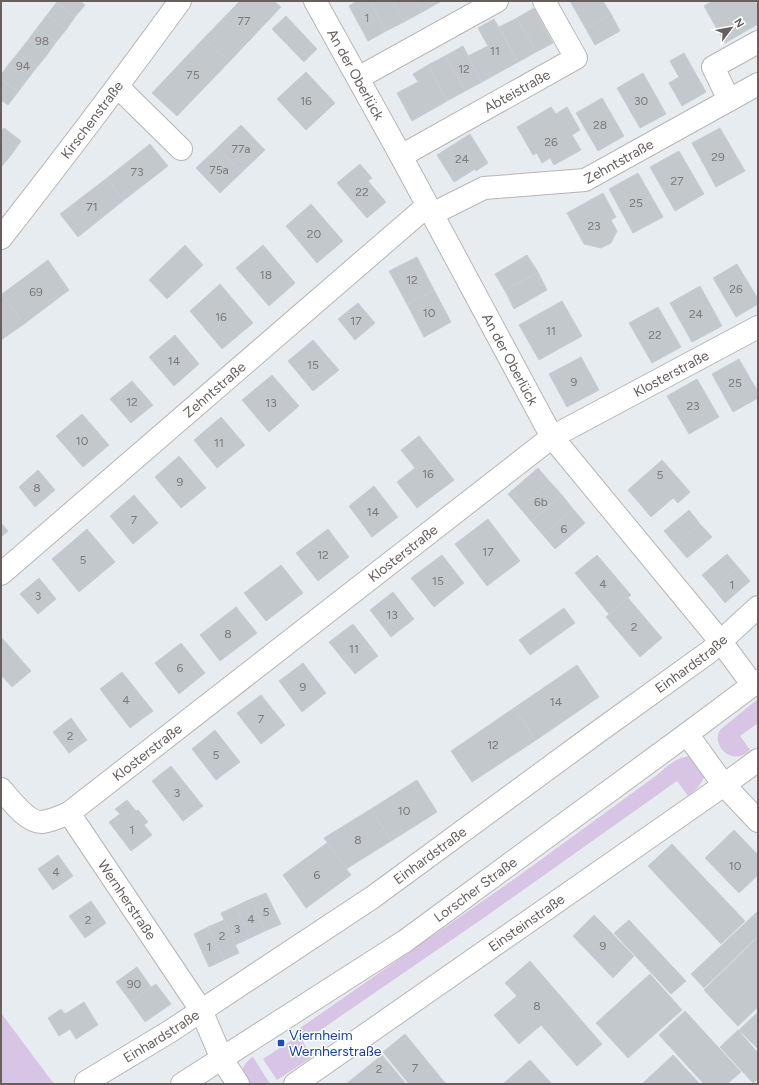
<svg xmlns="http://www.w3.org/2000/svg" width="759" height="1085" viewBox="0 0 759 1085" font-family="Figtree,sans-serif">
	<rect width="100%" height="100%" fill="#e6ecef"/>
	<g fill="#d8c4e5">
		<path d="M758 699V723L740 736 750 750C746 753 743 756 739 756 727 759 716 746 718 735 718 732 720 731 721 729Z"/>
		<path d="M690 756 705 775C701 785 696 790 688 796L677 781 485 917 303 1042 312 1057 277 1080 263 1059 292 1040 290 1035 513 880 657 775C667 766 677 757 690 756Z"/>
		<polygon points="1,1013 54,1084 1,1084"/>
		<path d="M253 1057 270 1084H249C238 1074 242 1064 253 1057Z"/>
	</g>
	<g fill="#c2c8cb" stroke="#c4cfd4">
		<polygon points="58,1 80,1 85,5 75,17 56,3"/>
		<polygon points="240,1 274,1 281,7 229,62 204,38"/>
		<polygon points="357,1 370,1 386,31 368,41 349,6"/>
		<polygon points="370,1 393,1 404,22 386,31"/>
		<polygon points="393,1 416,1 422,12 404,22"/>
		<polygon points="416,1 439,1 440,2 422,12"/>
		<polygon points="570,1 603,1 611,14 586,29"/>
		<polygon points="713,1 755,1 758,6 758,24 725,43 704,6"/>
		<polygon points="56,3 75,17 66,30 47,15"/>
		<polygon points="534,8 553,43 536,52 517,18"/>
		<polygon points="611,14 620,31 595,45 586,29"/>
		<polygon points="47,15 66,30 56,42 37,28"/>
		<polygon points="286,16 317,49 304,62 272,29"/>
		<polygon points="517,18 536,52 518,62 499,27"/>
		<polygon points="494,19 518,62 482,82 468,56 488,46 478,28"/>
		<polygon points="37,28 56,42 47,55 28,40"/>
		<polygon points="204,38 229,62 177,116 152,93"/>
		<polygon points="28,40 47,55 37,67 18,53"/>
		<polygon points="463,46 482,82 465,91 445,56"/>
		<polygon points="18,53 37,67 27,80 8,65"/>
		<polygon points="684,53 706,92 682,106 669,83 679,77 670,61"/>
		<polygon points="445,56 465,91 447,101 428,65"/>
		<polygon points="8,65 27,80 18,92 1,79 1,75"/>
		<polygon points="428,65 447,101 412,121 397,93 418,82 413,74"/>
		<polygon points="306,72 335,103 306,130 277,99"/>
		<polygon points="643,73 666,114 640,128 617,88"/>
		<polygon points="1,79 18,92 8,105 1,100"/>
		<polygon points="602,98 624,136 598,151 576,113"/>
		<polygon points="551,107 556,114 567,107 580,130 572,135 581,150 554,165 550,158 542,163 537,153 533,155 517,127"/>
		<polygon points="241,125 265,150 242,172 217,148"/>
		<polygon points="4,128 21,141 12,154 1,145 1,131"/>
		<polygon points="720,128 745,171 716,187 692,143"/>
		<polygon points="470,134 488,163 476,171 475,169 454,182 437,155"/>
		<polygon points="150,144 168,166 124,200 107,178"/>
		<polygon points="1,145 12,154 2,166 1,166"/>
		<polygon points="217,148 242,172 220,193 196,168"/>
		<polygon points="679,151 704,194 675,211 650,167"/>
		<polygon points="360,164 372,178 368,181 386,202 367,218 337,183"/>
		<polygon points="638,173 663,217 633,233 609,189"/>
		<polygon points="107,178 124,200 78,237 60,214"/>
		<polygon points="603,193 616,217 611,220 617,231 611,243 601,248 584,244 567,213"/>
		<polygon points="311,204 343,241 317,263 286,226"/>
		<polygon points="185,245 203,265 167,299 149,280"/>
		<polygon points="263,245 295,283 269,306 236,268"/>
		<polygon points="527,255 538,272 505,291 495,274"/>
		<polygon points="417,257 434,290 407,304 389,271"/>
		<polygon points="48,260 69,290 24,324 2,294"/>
		<polygon points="737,264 758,299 758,304 736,317 713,278"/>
		<polygon points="538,272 547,290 514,309 505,291"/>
		<polygon points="220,284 253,323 222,349 190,311"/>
		<polygon points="700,286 722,326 692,342 670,303"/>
		<polygon points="434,290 451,322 424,337 407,304"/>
		<polygon points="2,294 24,324 1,340 1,295"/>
		<polygon points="562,301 582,336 539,360 519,325"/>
		<polygon points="358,303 375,323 355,340 338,319"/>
		<polygon points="658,307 681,347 652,363 629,323"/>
		<polygon points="175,335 199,364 174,386 149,357"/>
		<polygon points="313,340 339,370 313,391 288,361"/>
		<polygon points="581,357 599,390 567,407 549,374"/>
		<polygon points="739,359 758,392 758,398 733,412 712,374"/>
		<polygon points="272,375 299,406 269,432 242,400"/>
		<polygon points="697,379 719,417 689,434 667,396"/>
		<polygon points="132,381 153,405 131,423 110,399"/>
		<polygon points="82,414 109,445 83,467 56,436"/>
		<polygon points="221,417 245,445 217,468 194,440"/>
		<polygon points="419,436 454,480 417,508 397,482 415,468 401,450"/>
		<polygon points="179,456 206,488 181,508 155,477"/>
		<polygon points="662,460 690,492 678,503 673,498 651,517 628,490"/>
		<polygon points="538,468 550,482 520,508 508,494"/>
		<polygon points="38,470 55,490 35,507 19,487"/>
		<polygon points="550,482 562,495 531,521 520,508"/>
		<polygon points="374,486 398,517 372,537 349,506"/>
		<polygon points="134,495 158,523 133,544 110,516"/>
		<polygon points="562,495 573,509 543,535 531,521"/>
		<polygon points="573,509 585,523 555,549 543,535"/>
		<polygon points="689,510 700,524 676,545 664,531"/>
		<polygon points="488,519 520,561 487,586 455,544"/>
		<polygon points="1,523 8,531 1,537"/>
		<polygon points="700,524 712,537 687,558 676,545"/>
		<polygon points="87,529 115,562 79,592 52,559"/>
		<polygon points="328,529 349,557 318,581 296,553"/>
		<polygon points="727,554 738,567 714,589 702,575"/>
		<polygon points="442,555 464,583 434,607 411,578"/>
		<polygon points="597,555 631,595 609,614 575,573"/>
		<polygon points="281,565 303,593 266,621 244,593"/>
		<polygon points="738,567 750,581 725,603 714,589"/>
		<polygon points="39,578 56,599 38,614 20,594"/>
		<polygon points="393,592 414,619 391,637 370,610"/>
		<polygon points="628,598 662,638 640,657 606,617"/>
		<polygon points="236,607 257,633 220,661 200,635"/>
		<polygon points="564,608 575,623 530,655 519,640"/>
		<polygon points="353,624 378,656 355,674 329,642"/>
		<polygon points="1,637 31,671 12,687 1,675"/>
		<polygon points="181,643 205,673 179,694 155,663"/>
		<polygon points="303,663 326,693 302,712 279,681"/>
		<polygon points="577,665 599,697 536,740 514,708"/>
		<polygon points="122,672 153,711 130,728 100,689"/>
		<polygon points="261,695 285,725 261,744 237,713"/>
		<polygon points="514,708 536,740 472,782 451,751"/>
		<polygon points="71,718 87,740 69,753 53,732"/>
		<polygon points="215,730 240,762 216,780 192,749"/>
		<polygon points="171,766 203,806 183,821 152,781"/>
		<polygon points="417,780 437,812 391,841 371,809"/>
		<polygon points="127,800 136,811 138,810 148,822 144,825 152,835 131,851 109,822 120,814 115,809"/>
		<polygon points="371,809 391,841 346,869 324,838"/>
		<polygon points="734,830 758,855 758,875 739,893 705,858"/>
		<polygon points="327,843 351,875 306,908 283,875"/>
		<polygon points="672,844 745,921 721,944 648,866"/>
		<polygon points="58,855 73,876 53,890 38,869"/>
		<polygon points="266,893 281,924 265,931 251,899"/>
		<polygon points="251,899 265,931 250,938 236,906"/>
		<polygon points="91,901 106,923 85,938 69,916"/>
		<polygon points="236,906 250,938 235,945 221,913"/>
		<polygon points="758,911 758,936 704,988 691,974"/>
		<polygon points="594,915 634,956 613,978 573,936"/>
		<polygon points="224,920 239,953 224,960 208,927"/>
		<polygon points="629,920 686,981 671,994 614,933"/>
		<polygon points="208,927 224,960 209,967 194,934"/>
		<polygon points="758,937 758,1007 738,1026 704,990"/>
		<polygon points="530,961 602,1044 577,1066 541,1025 519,1044 494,1015 517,996 505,983"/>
		<polygon points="137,967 151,987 131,1002 116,982"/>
		<polygon points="650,974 682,1010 628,1058 596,1023"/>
		<polygon points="156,984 171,1004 145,1022 131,1002"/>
		<polygon points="84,1002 98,1025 76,1039 70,1029 59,1036 48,1018 61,1009 65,1014"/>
		<polygon points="685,1011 741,1072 727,1084 704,1084 659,1035"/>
		<polygon points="758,1012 758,1049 739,1030"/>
		<polygon points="738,1030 758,1053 758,1079 753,1083 720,1047"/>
		<polygon points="405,1034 446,1084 409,1084 383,1052"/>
		<polygon points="382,1055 406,1084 346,1084"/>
		<polygon points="673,1055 700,1084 642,1084"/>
		<polygon points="530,1060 552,1084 506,1084 504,1083"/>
	</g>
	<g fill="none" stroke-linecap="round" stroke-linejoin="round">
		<g stroke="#bab5b3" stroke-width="24">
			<g id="minor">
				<path id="s1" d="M315 1 401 156 552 437 721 642 753 685"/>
				<polyline points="358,78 497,1"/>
				<polyline points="118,87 181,149"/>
				<polyline points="729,100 713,67 758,42"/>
				<path id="s2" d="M401 156 576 58 544 1"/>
				<path id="s3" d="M432 214 484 188 585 180 758 84"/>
				<path id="s4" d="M1 238C62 160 122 81 180 1"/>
				<path id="s5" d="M1 574 427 206"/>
				<polyline points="687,734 724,785 758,821"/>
				<path id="s6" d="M1 789C10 799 27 823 42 822 51 821 60 817 69 813L201 1010 222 1059 238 1084"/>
				<path id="s7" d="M69 813 552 437 758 327"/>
				<path id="s8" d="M86 1082 169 1032 373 897 595 734 709 652 758 607"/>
				<path id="s9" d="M182 1084 405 941 687 734 758 681"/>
				<path id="s10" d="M295 1084 724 785 758 760"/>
			</g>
		</g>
		<use href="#minor" stroke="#fff" stroke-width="22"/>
	</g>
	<rect fill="#1a4fb4" stroke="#fff" stroke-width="1.5" x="277" y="1039" width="8" height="8" rx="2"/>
	<g text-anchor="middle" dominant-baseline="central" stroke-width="3" stroke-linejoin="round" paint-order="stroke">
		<g font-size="12" fill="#7d7979">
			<text x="367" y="18">1</text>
			<text x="244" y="21">77</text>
			<text x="42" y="41">98</text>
			<text x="495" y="51">11</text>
			<text x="23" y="66">94</text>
			<text x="464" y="69">12</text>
			<text x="193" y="75">75</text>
			<text x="306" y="101">16</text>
			<text x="641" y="101">30</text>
			<text x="600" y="125">28</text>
			<text x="551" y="142">26</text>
			<text x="241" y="149">77a</text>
			<text x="718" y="157">29</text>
			<text x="462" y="159">24</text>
			<text x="219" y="170">75a</text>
			<text x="137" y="172">73</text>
			<text x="677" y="181">27</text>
			<text x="362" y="192">22</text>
			<text x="636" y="203">25</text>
			<text x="92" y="207">71</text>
			<text x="594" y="226">23</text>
			<text x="314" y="234">20</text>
			<text x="266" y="275">18</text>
			<text x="412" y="280">12</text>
			<text x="736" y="289">26</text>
			<text x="36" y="292">69</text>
			<text x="429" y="313">10</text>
			<text x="696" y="314">24</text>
			<text x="221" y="317">16</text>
			<text x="356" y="321">17</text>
			<text x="551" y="331">11</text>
			<text x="655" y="335">22</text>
			<text x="174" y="361">14</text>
			<text x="313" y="365">15</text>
			<text x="574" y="382">9</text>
			<text x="735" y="383">25</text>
			<text x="132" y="402">12</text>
			<text x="271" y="403">13</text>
			<text x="693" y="406">23</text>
			<text x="82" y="441">10</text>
			<text x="219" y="443">11</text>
			<text x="428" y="474">16</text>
			<text x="660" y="475">5</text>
			<text x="180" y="482">9</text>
			<text x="37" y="488">8</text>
			<text x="541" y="502">6b</text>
			<text x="373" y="512">14</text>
			<text x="134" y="520">7</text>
			<text x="564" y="529">6</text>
			<text x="488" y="552">17</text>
			<text x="323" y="555">12</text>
			<text x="83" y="560">5</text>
			<text x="438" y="581">15</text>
			<text x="603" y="584">4</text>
			<text x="732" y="585">1</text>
			<text x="38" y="596">3</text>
			<text x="392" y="615">13</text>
			<text x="634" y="627">2</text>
			<text x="228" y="634">8</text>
			<text x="354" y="649">11</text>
			<text x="180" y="668">6</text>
			<text x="303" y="687">9</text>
			<text x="126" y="700">4</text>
			<text x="556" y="702">14</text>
			<text x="261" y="719">7</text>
			<text x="70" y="736">2</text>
			<text x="493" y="745">12</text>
			<text x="216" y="755">5</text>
			<text x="177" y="793">3</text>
			<text x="404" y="811">10</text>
			<text x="132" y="830">1</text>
			<text x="358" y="840">8</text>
			<text x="735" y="866">10</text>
			<text x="56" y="872">4</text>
			<text x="317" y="875">6</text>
			<text x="266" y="912">5</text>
			<text x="251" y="919">4</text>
			<text x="88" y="920">2</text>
			<text x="237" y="929">3</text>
			<text x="222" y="936">2</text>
			<text x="603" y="946">9</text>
			<text x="209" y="947">1</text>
			<text x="134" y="984">90</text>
			<text x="537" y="1006">8</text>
			<text x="415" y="1068">7</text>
			<text x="379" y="1069">2</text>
		</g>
		<g font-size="14" fill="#665f5e" stroke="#fff">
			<text stroke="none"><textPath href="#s1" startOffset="84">An der Oberlück</textPath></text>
			<text stroke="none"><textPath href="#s2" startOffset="133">Abteistraße</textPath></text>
			<text stroke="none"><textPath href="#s4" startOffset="149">Kirschenstraße</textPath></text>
			<text stroke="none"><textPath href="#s3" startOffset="198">Zehntstraße</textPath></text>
			<text stroke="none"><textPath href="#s1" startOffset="408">An der Oberlück</textPath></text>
			<text stroke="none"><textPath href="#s7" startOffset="747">Klosterstraße</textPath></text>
			<text stroke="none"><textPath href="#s5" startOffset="282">Zehntstraße</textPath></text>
			<text stroke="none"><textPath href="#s7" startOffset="423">Klosterstraße</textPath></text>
			<text stroke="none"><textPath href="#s8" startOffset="736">Einhardstraße</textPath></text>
			<text stroke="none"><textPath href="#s7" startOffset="99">Klosterstraße</textPath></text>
			<text stroke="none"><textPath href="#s8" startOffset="412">Einhardstraße</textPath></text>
			<text stroke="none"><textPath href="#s9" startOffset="352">Lorscher Straße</textPath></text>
			<text stroke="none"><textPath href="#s6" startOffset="187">Wernherstraße</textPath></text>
			<text stroke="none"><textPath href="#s10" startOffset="282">Einsteinstraße</textPath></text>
			<text stroke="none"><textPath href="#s8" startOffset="88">Einhardstraße</textPath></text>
		</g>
		<g font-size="14" fill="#164399" stroke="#fff" text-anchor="start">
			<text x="289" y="1035">Viernheim<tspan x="289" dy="16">Wernherstraße</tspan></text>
		</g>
	</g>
	<rect width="759" height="1085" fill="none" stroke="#665f5e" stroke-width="4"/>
	<g transform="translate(731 28) rotate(58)" stroke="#ffffff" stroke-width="3" paint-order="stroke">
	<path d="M0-3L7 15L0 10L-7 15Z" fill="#665f5e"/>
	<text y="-6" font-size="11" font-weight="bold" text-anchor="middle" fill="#665f5e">N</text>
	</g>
</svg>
